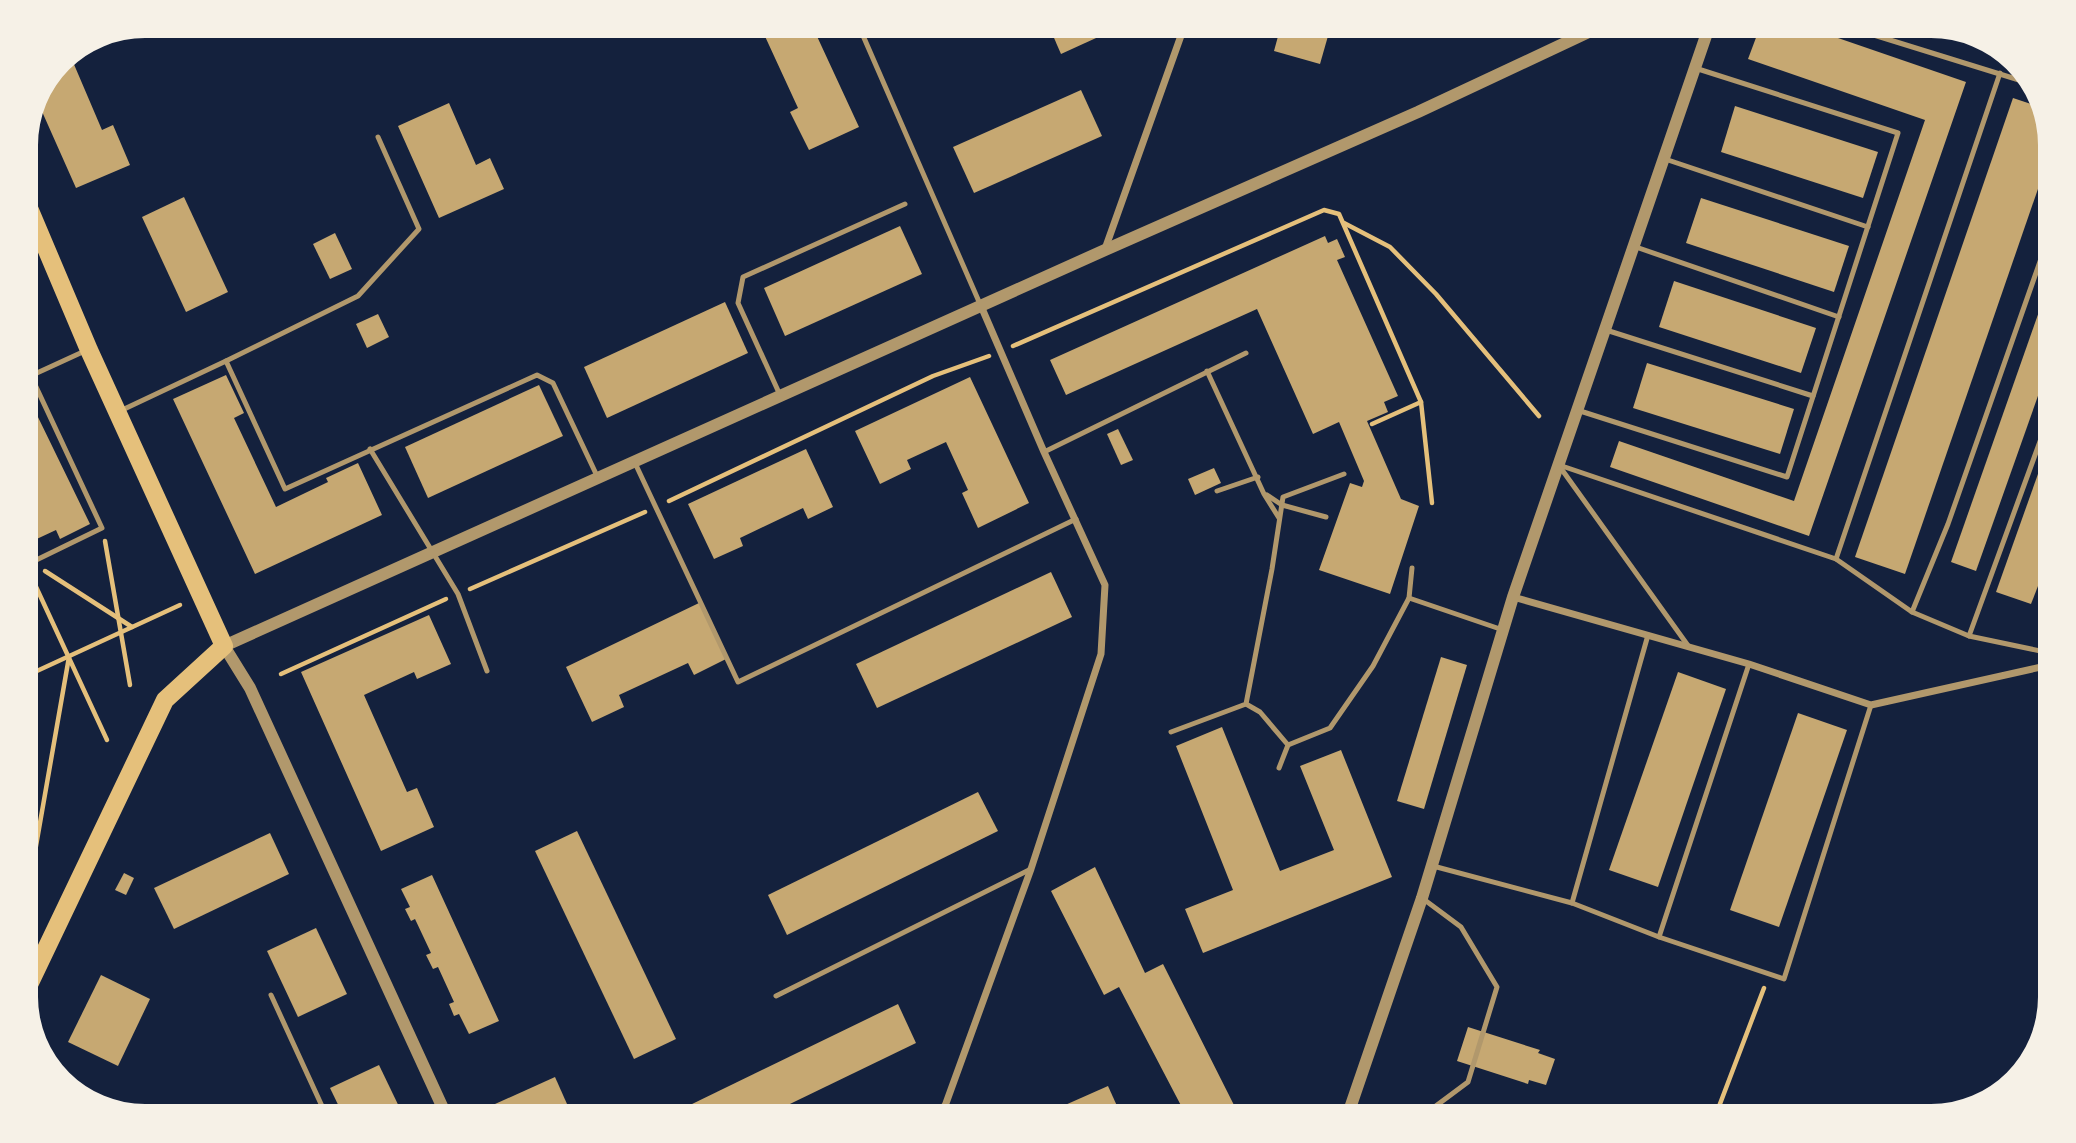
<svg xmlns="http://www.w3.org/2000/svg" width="2076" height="1143" viewBox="0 0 2076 1143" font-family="'Sofia Sans Condensed',sans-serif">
	<rect width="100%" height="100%" fill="#14213d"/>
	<g fill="#c6a872">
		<polygon points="1760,27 1806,27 1966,82 1809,536 1610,467 1619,441 1794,501 1925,120 1748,59"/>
		<polygon points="1280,29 1330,29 1320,64 1274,51"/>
		<polygon points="1105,30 1107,33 1061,54 1051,31"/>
		<polygon points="763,32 815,32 859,127 809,150 790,112 798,108"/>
		<polygon points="1954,32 1990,42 1998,50 1953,34"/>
		<polygon points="70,55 102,130 113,125 130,165 76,188 40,107 61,61"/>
		<polygon points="1081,90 1102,136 974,193 953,147"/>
		<polygon points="2013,98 2040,107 2050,138 2050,154 1905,574 1855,557"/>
		<polygon points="449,103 476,165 490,158 504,189 439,218 398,126"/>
		<polygon points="1735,106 1878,152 1863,198 1721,152"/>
		<polygon points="184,197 228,292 186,312 142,217"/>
		<polygon points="1701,198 1849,246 1834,292 1686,243"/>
		<polygon points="900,226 922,274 785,336 764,288"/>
		<polygon points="335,233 352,269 330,279 313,244"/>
		<polygon points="1325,236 1328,243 1337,239 1345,257 1337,260 1398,396 1384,402 1388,412 1367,421 1401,499 1419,506 1390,594 1319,570 1350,483 1362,487 1364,481 1339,422 1313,434 1257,309 1066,395 1050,360"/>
		<polygon points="1674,281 1816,328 1801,373 1659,327"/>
		<polygon points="2049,283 2050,362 1976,571 1951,562"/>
		<polygon points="725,302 748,353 607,418 584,367"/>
		<polygon points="378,314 389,337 367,348 356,324"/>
		<polygon points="1647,363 1794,409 1780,454 1633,408"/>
		<polygon points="226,375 244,413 234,418 276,507 328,482 326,478 358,463 382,515 255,574 173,399"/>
		<polygon points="970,377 1029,503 978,528 962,493 968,490 946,442 907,460 911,469 880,484 855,431"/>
		<polygon points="539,385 563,436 428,498 405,447"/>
		<polygon points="36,413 90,524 60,539 56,530 26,544 26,489 30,487 26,479 26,417"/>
		<polygon points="1118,429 1133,460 1121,465 1107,434"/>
		<polygon points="2049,443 2050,555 2031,604 1996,592"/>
		<polygon points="806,449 833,507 808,519 803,508 740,538 743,546 714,559 688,504"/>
		<polygon points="1214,468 1221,483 1195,495 1188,479"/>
		<polygon points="1051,572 1072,617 877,708 856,664"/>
		<polygon points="699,603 726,659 694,675 688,663 619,695 624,707 592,722 566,667"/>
		<polygon points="429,615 451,664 417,679 414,672 364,695 407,792 417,788 434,827 381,851 301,672"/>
		<polygon points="1441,657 1467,665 1424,809 1397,801"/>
		<polygon points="1678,672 1726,689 1658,887 1609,870"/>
		<polygon points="1798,713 1847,730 1779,927 1730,910"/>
		<polygon points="1222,727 1280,871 1334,850 1300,766 1341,750 1392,877 1203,953 1185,909 1233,890 1176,746"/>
		<polygon points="978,792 998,831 787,935 768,895"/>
		<polygon points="577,831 676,1039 634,1059 535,851"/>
		<polygon points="270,833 289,874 174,929 154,888"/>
		<polygon points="1095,867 1145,973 1163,964 1240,1117 1187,1117 1119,987 1104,995 1051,891"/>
		<polygon points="124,873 134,878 126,895 115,890"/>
		<polygon points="432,875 499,1021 469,1034 459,1014 454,1016 449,1004 454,1002 438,967 433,969 426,955 431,953 415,919 411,921 405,909 410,907 401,889"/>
		<polygon points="316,928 347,994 298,1017 267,951"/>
		<polygon points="101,975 150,999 118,1066 68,1042"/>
		<polygon points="898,1004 916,1043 763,1117 695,1117 690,1105"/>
		<polygon points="1468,1027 1540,1050 1538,1053 1555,1059 1546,1085 1529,1080 1528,1084 1457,1061"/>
		<polygon points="379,1065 404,1117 344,1117 330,1088"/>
		<polygon points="555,1077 571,1113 563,1117 501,1117 495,1104"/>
		<polygon points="1108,1086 1122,1117 1038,1117"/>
	</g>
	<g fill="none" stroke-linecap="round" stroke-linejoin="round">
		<g stroke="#e5c07b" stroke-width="4.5">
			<polyline points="1344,223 1390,247 1436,294 1539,416"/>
			<polyline points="1013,346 1324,210 1339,214 1421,402 1372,424"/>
			<polyline points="1421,402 1432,503"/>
			<polyline points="669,501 933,376 989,356"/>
			<polyline points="105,541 130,685"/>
			<polyline points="45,571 132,627"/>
			<polyline points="31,576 107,740"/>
			<polyline points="470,589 645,512"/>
			<polyline points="281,674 446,599"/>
			<polyline points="26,676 180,605"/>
			<polyline points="26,903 69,657"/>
			<polyline points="1715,1117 1764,988"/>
		</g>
		<g stroke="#b1986c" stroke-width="5">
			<polyline points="1848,27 2032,84"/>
			<polyline points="861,31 980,304"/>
			<polyline points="1665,159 1868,227"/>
			<polyline points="1633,246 1839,317"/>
			<polyline points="1606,330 1813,396"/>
			<polyline points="226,361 358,296 419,229 378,137"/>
			<polyline points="1207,371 1264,494 1279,518"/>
			<polyline points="26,378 87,350"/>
			<polyline points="780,395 738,303 743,277 905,204"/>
			<polyline points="1577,410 1787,477 1898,133 1695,68"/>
			<polyline points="120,411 226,361 285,489 537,375 553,383 598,478"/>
			<polyline points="370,449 458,594 487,671"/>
			<polyline points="1044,452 1246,353"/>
			<polyline points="635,463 738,682 1076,519"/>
			<polyline points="1559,465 1836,559 2000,73"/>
			<polyline points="1560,467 1689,647"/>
			<polyline points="1217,491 1258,477"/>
			<polyline points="1267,495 1282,505 1326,517"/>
			<polyline points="1836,559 1912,612 1969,636 2050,653"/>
			<polyline points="26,565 102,528 31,376"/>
			<polyline points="1409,598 1503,630"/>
			<polyline points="1912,612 1948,524 2050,233"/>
			<polyline points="1969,636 2050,414"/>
			<polyline points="1246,704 1260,712 1288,745 1279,768"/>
			<polyline points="1171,732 1246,704 1272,569 1283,497 1344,474"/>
			<polyline points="1288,745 1330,728 1373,666 1409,598 1412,568"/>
			<polyline points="1433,866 1572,903 1659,937 1784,979 1871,705"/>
			<polyline points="1572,903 1648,635"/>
			<polyline points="1659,937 1749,664"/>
			<polyline points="271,995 327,1117"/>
			<polyline points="776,996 1031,869"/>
			<polyline points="919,1117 945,1105"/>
			<polyline points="1421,1117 1468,1082 1497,987 1461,927 1422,898"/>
		</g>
		<g stroke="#b1986c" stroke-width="7">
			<polyline points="1105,249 1183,30"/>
			<polyline points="1513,597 1749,664 1871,705 2050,665"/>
			<polyline points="941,1117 1031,869 1101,654 1105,585 1044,452 981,306"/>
		</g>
		<g stroke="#b1986c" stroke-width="12">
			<polyline points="447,1117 250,688 224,646 1105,250 1418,112 1597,28"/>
			<polyline points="1347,1117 1422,898 1513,597 1709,27"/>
		</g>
		<polyline stroke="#e5c07b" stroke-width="18" points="26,201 89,350 224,646 165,700 26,991"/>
	</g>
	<path d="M0 0H2076V1143H0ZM145 38H1931A107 107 0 0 1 2038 145V997A107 107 0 0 1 1931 1104H145A107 107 0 0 1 38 997V145A107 107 0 0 1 145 38Z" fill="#f6f1e7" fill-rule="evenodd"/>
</svg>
